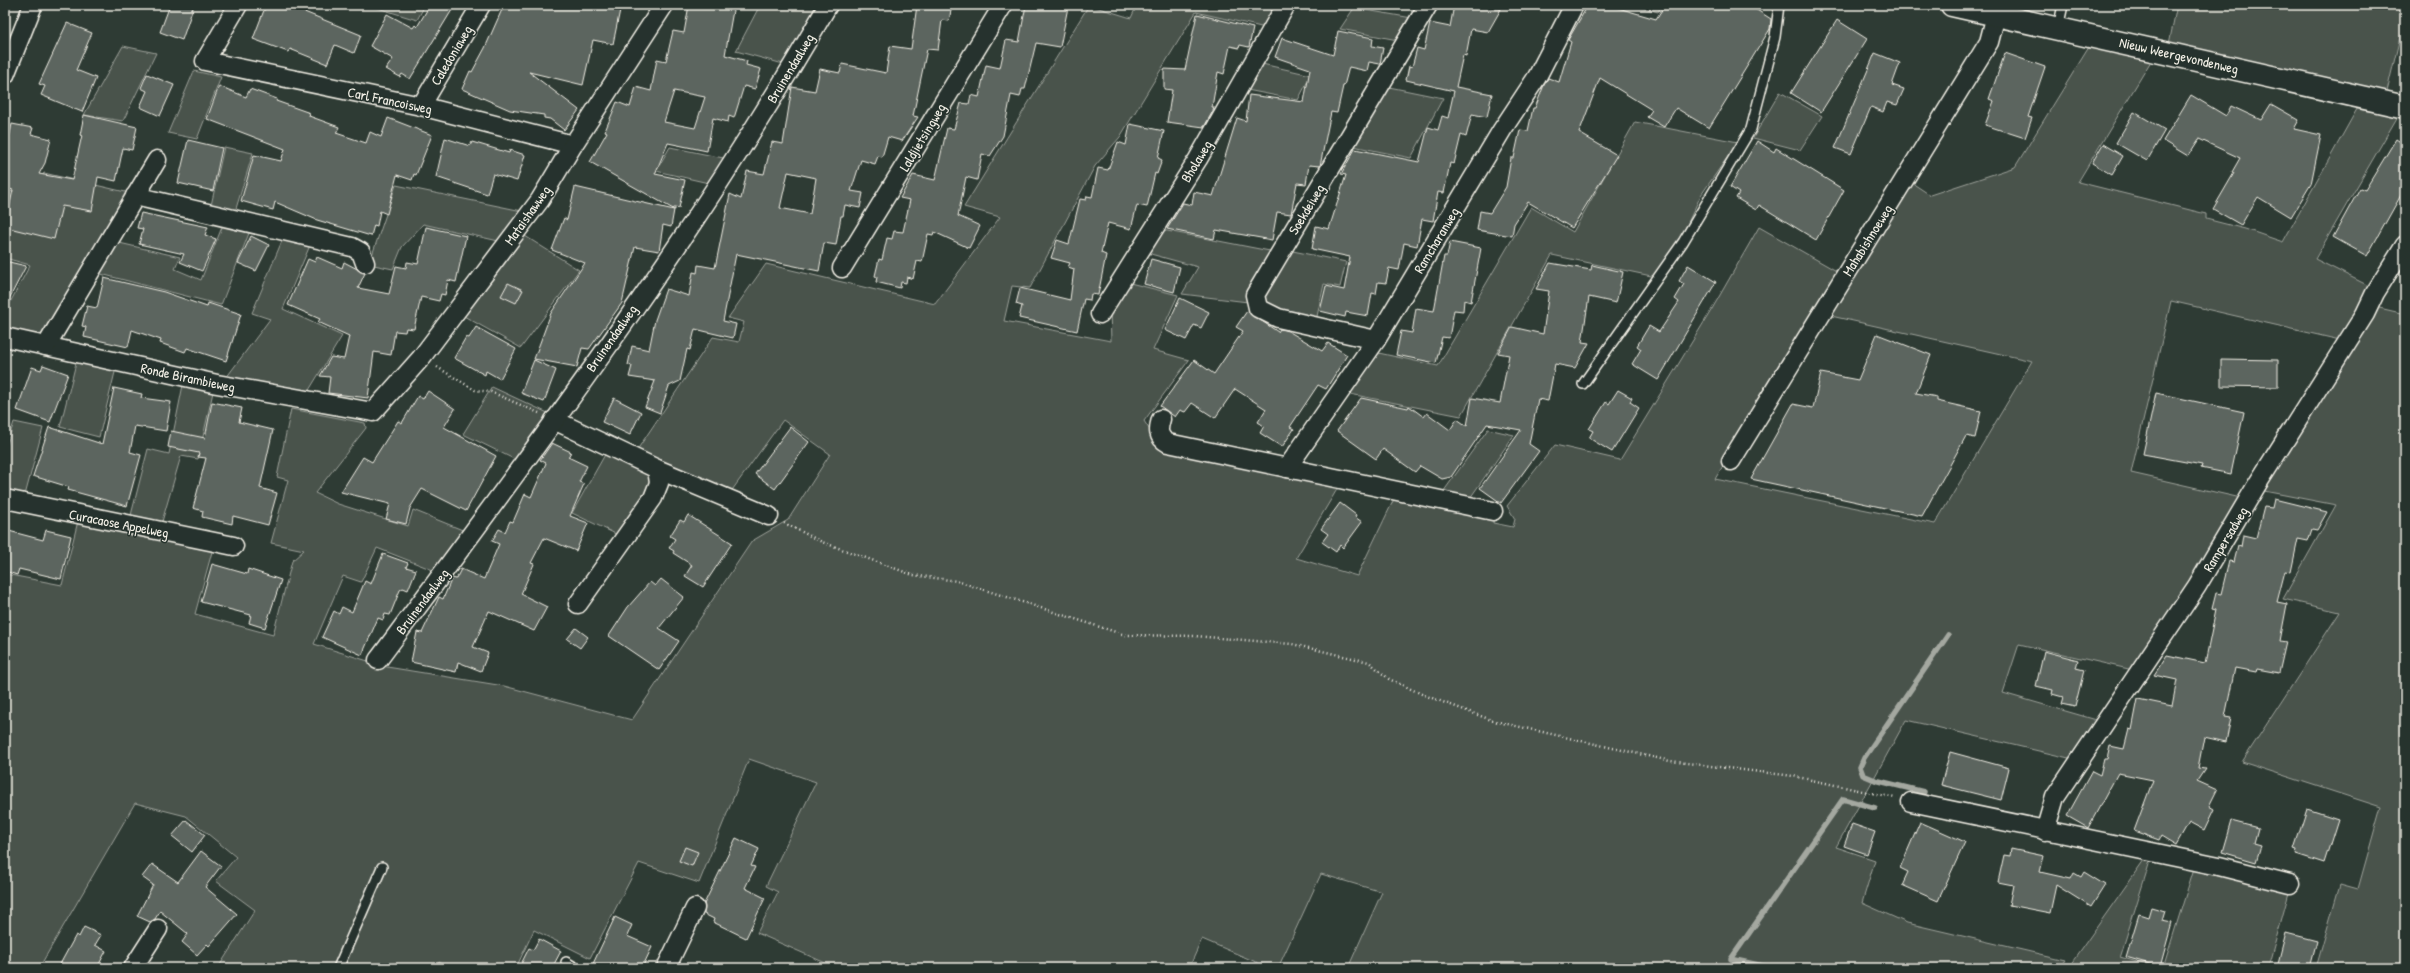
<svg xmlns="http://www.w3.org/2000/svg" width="2410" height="973" viewBox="0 0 2410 973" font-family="'Patrick Hand',sans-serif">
	<rect width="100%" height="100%" fill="#2e3b34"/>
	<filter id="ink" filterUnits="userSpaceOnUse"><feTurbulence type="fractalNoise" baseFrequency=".025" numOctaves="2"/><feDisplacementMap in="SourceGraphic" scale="8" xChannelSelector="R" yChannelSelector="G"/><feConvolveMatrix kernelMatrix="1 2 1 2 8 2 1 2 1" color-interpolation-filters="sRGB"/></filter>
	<g filter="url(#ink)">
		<g fill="#48524c" stroke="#9ea29a">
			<polygon points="368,5 425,5 417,20"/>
			<polygon points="760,5 823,5 787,65 736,51"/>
			<polygon points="1089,5 1131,18 1137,5 1269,5 1283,8 1270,29 1196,12 1120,137 1095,166 1030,288 1012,286 1004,321 1111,341 1110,309 1126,282 1178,295 1153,350 1189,360 1144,421 1160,446 1339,486 1296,558 1357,576 1395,497 1494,516 1493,523 1513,527 1515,519 1507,506 1555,445 1620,460 1712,309 1759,227 1840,273 1715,479 1935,524 2032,361 1831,316 1912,183 1930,195 2015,167 2089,47 2151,61 2078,182 2206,214 2206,219 2245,229 2283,242 2357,109 2398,116 2315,259 2371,287 2340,340 2171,301 2131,473 2241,498 2188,586 2133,670 2019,644 2003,693 2100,721 2073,759 1906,720 1836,847 1875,860 1862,903 1907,923 2065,960 2059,968 1348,968 1382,892 1321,874 1278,968 1270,968 1202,939 1189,968 837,968 757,933 778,892 766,886 816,782 749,759 699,883 639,863 590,958 534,930 516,968 451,968 439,962 436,968 218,968 255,910 216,881 236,857 186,816 135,803 39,968 5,968 5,574 62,585 78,521 213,548 195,614 273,635 292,561 304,550 271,543 288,480 277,477 291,409 365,423 366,428 315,493 338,504 408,526 413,510 465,531 438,572 377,548 361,582 343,576 314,644 387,667 504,686 632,720 752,541 788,520 830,454 783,420 730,493 635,453 713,337 739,342 744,322 728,318 766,264 935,304 1000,217 964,207"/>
			<polygon points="1632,5 1662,5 1658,12"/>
			<polygon points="2177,5 2405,5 2405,29 2400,37 2387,91 2169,44"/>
			<polygon points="1354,8 1418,19 1403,41 1340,29"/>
			<polygon points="123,46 156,53 123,121 84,115"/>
			<polygon points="1262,64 1311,75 1298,100 1247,90"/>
			<polygon points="194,71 221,77 197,139 168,133"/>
			<polygon points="1389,87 1443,98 1411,158 1353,146"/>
			<polygon points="1780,92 1822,116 1800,150 1753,138"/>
			<polygon points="1635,122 1738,142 1701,195 1683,233 1656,277 1552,255 1461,416 1345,393 1374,352 1438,366 1531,207 1573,232"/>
			<polygon points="224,147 253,153 234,215 210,210"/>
			<polygon points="670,147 728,159 713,184 656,171"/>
			<polygon points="44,173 134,194 43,337 5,334 5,312 30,265 5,258 5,234 10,227 5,225 5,190 32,196"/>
			<polygon points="396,185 527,212 503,242 423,224 402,247 393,269 369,264"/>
			<polygon points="224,222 251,228 221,305 97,273 115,242 180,257 175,269 201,280"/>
			<polygon points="1162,230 1275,252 1248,302 1182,294 1198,267 1147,253"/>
			<polygon points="284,236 311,243 283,309 342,336 303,400 223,382 270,319 252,313"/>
			<polygon points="525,236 579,270 521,348 462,315"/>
			<polygon points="1288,250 1346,262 1340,287 1324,284 1316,321 1264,305 1263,293"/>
			<polygon points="2375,307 2405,314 2405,968 2316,968 2340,884 2358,889 2381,807 2242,762 2340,612 2283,599 2336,505 2264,491 2267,477"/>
			<polygon points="77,359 116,368 99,437 60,427"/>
			<polygon points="183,385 213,392 198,459 181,456 161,525 130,519 148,449 169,454"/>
			<polygon points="492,387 550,414 518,461 463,434"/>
			<polygon points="14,422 43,428 24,499 5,494 5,450"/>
			<polygon points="1488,429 1514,435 1468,501 1441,495"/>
			<polygon points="607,451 644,468 654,482 620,536 572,513"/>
			<polygon points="2151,858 2120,957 2157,968 2068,968 2144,860"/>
			<polygon points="2195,865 2290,889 2268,968 2163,968"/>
		</g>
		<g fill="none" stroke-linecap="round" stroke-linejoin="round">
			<g stroke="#a4a8a0" stroke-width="5.5">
				<polyline points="1924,792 1875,780 1863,775 1860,767 1864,758 1948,635"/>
				<polyline points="1772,968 1731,959 1843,799 1875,808"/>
			</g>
		</g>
		<g fill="#5c655e" stroke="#f4f1e8" fill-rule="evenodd">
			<polygon points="170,5 194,5 182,40 160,32"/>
			<polygon points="266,5 304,5 302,11 361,35 354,53 335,45 327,64 290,49 288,52 253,39"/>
			<polygon points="430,5 455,5 410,79 402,74 400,77 386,69 393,59 370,46 387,14 413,28 415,25 417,27"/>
			<polygon points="504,5 621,5 613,44 593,40 583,85 529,72 579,110 564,130 550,119 544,118 544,115 510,110 462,89 470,71 472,72 485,48"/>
			<path d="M689 5H734L725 55 747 61 746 65 761 69 755 89 744 86 734 118 729 116 728 122 713 118 707 151 668 143 655 174 685 180 679 208 675 207V210L590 162 607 132 605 131 617 102 630 107 636 87 651 91 657 59 666 61 673 31 684 33ZM674 91 705 97 695 128 664 122Z"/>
			<path d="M917 5H952L949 21 942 20 938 50 927 49 913 116 918 117 902 141 888 137 882 157 878 156 875 164 861 160 851 191 863 193 860 208 845 205 843 216H841L836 245 824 243 819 271 736 254 723 321 736 324 733 338 695 329 690 350 687 349 680 381 669 386 660 413 645 407 655 381 629 377 632 366 628 365 632 346 649 350 655 320 666 289 689 296 693 272 697 273 698 265 715 268 730 194 741 199 747 171 764 174 772 142 783 144 792 87 815 91 820 69 840 73 842 64 886 73 890 46 911 49ZM788 172 816 178 810 214 780 208Z"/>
			<polygon points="1026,5 1068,7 1060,47 1036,43 1025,89 1022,89 1020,97 1011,95 1003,136 990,156 982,154 977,180 966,177 958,216 980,226 969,248 934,232 933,235 928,234 922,262 917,261 913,279 907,277 906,283 901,282 900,288 876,282 877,277 875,276 879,259 882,260 887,238 892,239 894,231 903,232 910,200 900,198 913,175 935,180 947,128 954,129 961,103 969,104 971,95 979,97 986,65 1000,68 1006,40 1019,42"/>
			<polygon points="1454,5 1479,5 1501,9 1488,32 1471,29 1466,56 1463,55 1456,87 1492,94 1487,117 1472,114 1466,137 1461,135 1454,164 1450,163 1444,193 1438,192 1433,221 1422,219 1417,246 1404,243 1399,270 1389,268 1386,283 1378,282 1376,294 1372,293 1368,316 1346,312 1345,317 1320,311 1326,286 1344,290 1350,257 1312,249 1316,226 1329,229 1346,175 1341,174 1355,149 1419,162 1428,127 1438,130 1442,116 1448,118 1454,91 1406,80 1409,66 1412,67 1417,48 1424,50 1430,23 1450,27"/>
			<polygon points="1588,5 1608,5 1656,19 1665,5 1749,5 1771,19 1770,29 1709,128 1676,108 1664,127 1647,117 1652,110 1600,78 1579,133 1617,155 1572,228 1528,202 1514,224 1512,236 1477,230 1480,211 1490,213 1506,187 1511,158 1514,158 1520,130 1528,131 1533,108 1535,108 1544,85 1548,78 1559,82 1571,42 1568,40"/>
			<polygon points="1197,14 1253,28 1249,47 1240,45 1239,48 1230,46 1224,74 1218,72 1212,107 1214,107 1213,111 1204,127 1167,122 1172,90 1164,89 1164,69 1185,70"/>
			<polygon points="1837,20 1867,39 1821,112 1791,93"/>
			<polygon points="67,23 92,33 76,70 96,78 82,112 41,95 45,86 39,84"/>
			<polygon points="1338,31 1373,38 1372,46 1383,48 1380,64 1369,62 1367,71 1349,67 1344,86 1343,86 1337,113 1331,112 1320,166 1309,165 1306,184 1297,183 1291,214 1277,212 1272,240 1216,230 1214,239 1167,229 1183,203 1192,205 1194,192 1213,196 1237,118 1246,121 1249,95 1304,102 1310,69 1275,57 1282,38 1333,55"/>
			<polygon points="1875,53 1900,63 1892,85 1904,89 1897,105 1887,102 1883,112 1871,107 1851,154 1835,148"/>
			<polygon points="2005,53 2045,67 2028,117 2032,118 2025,138 1985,125 1994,101 1989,99"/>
			<polygon points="147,74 174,85 160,116 140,107 147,91 141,88"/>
			<polygon points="219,86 246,97 250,89 277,99 276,101 310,113 309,116 339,127 336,133 366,143 370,132 381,137 388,118 432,135 416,175 414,174 412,180 397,175 387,214 380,211 377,226 374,225 371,236 317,220 275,202 273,210 241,201 254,155 281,161 285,149 207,119"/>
			<polygon points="2191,95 2226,116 2231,106 2261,120 2271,104 2299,120 2294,129 2321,135 2311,184 2291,217 2258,197 2241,225 2213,209 2234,173 2232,172 2240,158 2199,139 2188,156 2163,141"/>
			<polygon points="2134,112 2165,130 2147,161 2116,143"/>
			<polygon points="84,115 137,127 132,150 123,148 116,181 98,177 92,211 62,206 54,239 5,227 13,190 5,188 5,157 12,124 33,128 31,134 51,139 45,163 39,174 72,180 82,135 80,135"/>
			<polygon points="1130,124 1164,131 1158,158 1162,160 1157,174 1155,173 1147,207 1137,205 1131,229 1108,223 1101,253 1106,255 1098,295 1091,294 1090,300 1084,299 1077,331 1019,318 1022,306 1016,304 1020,288 1070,300 1074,269 1068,267 1070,263 1051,258 1057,240 1069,244 1080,199 1086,200 1087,196 1092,197 1098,168 1108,170 1118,142 1126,145"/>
			<polygon points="445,138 470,146 472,142 509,153 510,150 525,155 517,181 493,174 487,194 436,177"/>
			<polygon points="2396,139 2405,145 2405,188 2367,256 2333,237 2360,188 2365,190"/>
			<polygon points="188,140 222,148 213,191 178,183"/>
			<polygon points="1757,141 1774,152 1776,148 1844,190 1816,240 1759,205 1756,210 1736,198 1739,193 1730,187"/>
			<polygon points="2103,144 2123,156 2112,175 2092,163"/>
			<polygon points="575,187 674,210 671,227 663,225 659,251 635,247 622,303 589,349 582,348 577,367 534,359 551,313 585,263 552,250 564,218 567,220"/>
			<polygon points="141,213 208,227 205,235 216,239 202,271 180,262 184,254 139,244 143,229 137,228"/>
			<polygon points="426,227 466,236 456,282 448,280 445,295 441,294 439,301 421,297 414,329 406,328 405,332 395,331 391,355 374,352 368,398 328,393 330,377 320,376 331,357 344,359 349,336 318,322 320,319 288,305 308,259 315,262 317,257 342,268 344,262 365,273 358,288 389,294 396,266 406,268 407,262 418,264"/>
			<polygon points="251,236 269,245 256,271 238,263"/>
			<polygon points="1450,242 1481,248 1471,302 1464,300 1463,311 1454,310 1449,338 1442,337 1436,363 1396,355 1401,331 1412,333 1416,308 1434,311 1444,256 1447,256"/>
			<polygon points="1151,259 1180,267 1174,292 1144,284"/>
			<polygon points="5,261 26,266 5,307"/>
			<polygon points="1550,263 1591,270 1592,265 1623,272 1616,303 1589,297 1582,342 1589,343 1575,368 1555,364 1548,401 1538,399 1529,444 1539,451 1501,503 1480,488 1521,430 1487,424 1451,477 1442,479 1420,466 1415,472 1383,449 1376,459 1337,431 1361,398 1408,408 1409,406 1424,417 1427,413 1450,430 1457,419 1467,426 1472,398 1500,403 1509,355 1498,353 1512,327 1543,334 1549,291 1536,289"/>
			<polygon points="1688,265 1716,282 1658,380 1632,364 1641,349 1637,346 1649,326 1659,332 1679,302 1675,299 1684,284 1679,281"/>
			<polygon points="104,278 164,292 207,307 208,303 241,314 226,361 187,348 185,352 160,343 161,340 132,330 128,347 84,337 86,327 82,326 87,306 97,308"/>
			<polygon points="508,283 523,290 516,303 501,296"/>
			<polygon points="1180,298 1209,312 1201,328 1194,325 1186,340 1165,330"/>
			<polygon points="1247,311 1278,332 1280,329 1288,331 1322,351 1328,343 1347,355 1326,389 1318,385 1290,427 1294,429 1282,447 1260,433 1264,426 1258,422 1266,409 1235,389 1215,418 1192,403 1185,412 1180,410 1175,417 1160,406 1194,360 1214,374 1243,331 1236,327"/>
			<polygon points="476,327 516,349 500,379 486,371 485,375 454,358 466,337 469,338"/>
			<polygon points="1877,334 1931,355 1916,393 1937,397 1937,401 1981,411 1975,438 1966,436 1922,516 1751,479 1793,404 1813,408 1821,373 1858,380"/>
			<polygon points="2221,359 2278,360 2278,387 2221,386"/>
			<polygon points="534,360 556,370 544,402 521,393"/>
			<polygon points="43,365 68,374 50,422 17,410 32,367 41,370"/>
			<polygon points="114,388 142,394 141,398 171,402 166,431 135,426 130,452 141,455 127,506 68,490 69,487 33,476 49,427 102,444"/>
			<polygon points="1618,390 1632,398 1630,402 1639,408 1612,452 1589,438 1593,431 1589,429 1606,402 1609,404"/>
			<polygon points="428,391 455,409 444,427 496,456 466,511 422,489 410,508 406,524 386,519 390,504 341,492 363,457 372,462 398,421 402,423 418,396 423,399"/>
			<polygon points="2156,393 2244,412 2231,474 2201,468 2202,465 2143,454"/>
			<polygon points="614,398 641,412 630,435 602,422"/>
			<polygon points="212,402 242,408 239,422 273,430 260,488 277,493 268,525 233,516 232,524 202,517 203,511 193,508 206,458 198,457 199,453 168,447 171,431 205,438"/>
			<polygon points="790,427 809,442 775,489 755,474"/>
			<polygon points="552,443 571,452 568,457 587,466 579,482 584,484 570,516 588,523 576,551 544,538 531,563 534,564 521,594 547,607 534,631 489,611 473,647 488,653 481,671 458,662 456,672 411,662 417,632 422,633 439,597 443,599 452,578 456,579 461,569 484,579 499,544 492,541 499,529 505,532 510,521 513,522 525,494 531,497 546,463 540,460"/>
			<polygon points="2274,499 2327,512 2317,530 2312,529 2308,541 2298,539 2291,572 2285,571 2277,602 2287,604 2280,641 2286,642 2279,673 2257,669 2256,672 2235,668 2225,717 2231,718 2226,742 2204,737 2198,768 2205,769 2197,781 2217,790 2209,806 2214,809 2204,830 2189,822 2176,845 2161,836 2159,840 2134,831 2153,780 2118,773 2088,828 2067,816 2092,771 2100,775 2104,759 2107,759 2110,746 2124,749 2129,729 2132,730 2138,699 2172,706 2177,680 2154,675 2167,655 2205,663 2216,610 2212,609 2216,593 2221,594 2229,561 2234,562 2238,546 2241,547 2243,535 2256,538 2264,507 2272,508"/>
			<polygon points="1340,503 1356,515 1355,517 1362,522 1343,548 1340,545 1336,552 1322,542 1328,534 1321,529"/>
			<polygon points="688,515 732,543 703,587 685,576 692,565 673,553 674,551 669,548 675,539 670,536 680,520 684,522"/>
			<polygon points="5,530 43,540 46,530 71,536 61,579 19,569 17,575 5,571"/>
			<polygon points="383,554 408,563 406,567 416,570 408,590 403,588 400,590 390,615 385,614 383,620 378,618 362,655 322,637 334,611 339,614 342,607 352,612 365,581 371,584"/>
			<polygon points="212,564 247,574 248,569 281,580 265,628 249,623 251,615 201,602"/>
			<polygon points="661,579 684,597 659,628 679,641 659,670 609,636 628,607 650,582 655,586"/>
			<polygon points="576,628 588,637 580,648 567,639"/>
			<polygon points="2044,651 2078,660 2076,668 2084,670 2075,707 2061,704 2063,697 2052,694 2053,690 2036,686"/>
			<polygon points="1950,752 2009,768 2001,800 1941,785"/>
			<polygon points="2307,809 2338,819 2324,863 2296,854 2297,850 2294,849"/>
			<polygon points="186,820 205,835 192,852 172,836"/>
			<polygon points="2231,821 2258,828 2254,843 2261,845 2256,862 2222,852"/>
			<polygon points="1920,822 1965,842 1938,901 1902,885 1908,872 1900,868"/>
			<polygon points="1852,824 1875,832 1867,854 1844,846"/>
			<polygon points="736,838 759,849 751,866 755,867 745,888 765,898 746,938 713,922 714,919 704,914 704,904"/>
			<polygon points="685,847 698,852 692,866 679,861"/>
			<polygon points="2011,849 2044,856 2040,872 2071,879 2074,873 2081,877 2084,872 2105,885 2091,907 2056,885 2050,913 2009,905 2013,885 1998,882 2004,855 2010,856"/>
			<polygon points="201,851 221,866 205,887 237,914 209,946 207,944 197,955 182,942 188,934 160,911 155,919 150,922 137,916 153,885 142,877 152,864 178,882"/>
			<polygon points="2151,907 2165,911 2162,921 2172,923 2160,967 2126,957 2139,914 2148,917"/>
			<polygon points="615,917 632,925 627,936 652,947 642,968 591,968"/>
			<polygon points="84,927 101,935 95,945 106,951 97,968 58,968 76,935 79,937"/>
			<polygon points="2286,933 2317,941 2310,968 2277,968"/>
			<polygon points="539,939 561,951 552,968 519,968 529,948 533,950"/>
		</g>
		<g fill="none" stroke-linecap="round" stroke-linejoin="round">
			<g stroke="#f4f1e8" stroke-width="12">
				<g id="lane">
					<polyline points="2058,28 2063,5"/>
					<polyline points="1583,384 1683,242 1751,129 1775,37 1779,5"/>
					<polyline points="566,962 576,968"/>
					<polyline points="338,968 382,867"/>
				</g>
			</g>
			<g stroke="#f4f1e8" stroke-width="21">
				<g id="street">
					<polyline points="238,5 205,61 421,106 573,145"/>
					<polyline points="5,75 33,5"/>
					<polyline points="421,106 481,5"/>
					<polyline points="135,196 352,247 361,252 365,263"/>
					<polyline points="842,268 1003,5"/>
					<polyline points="1100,314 1198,159 1286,5"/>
					<polyline points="5,337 217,384 373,412 421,358 540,200 573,145 664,5"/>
					<polyline points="1376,340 1278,318 1258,308 1255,295 1428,5"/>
					<polyline points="46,346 157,160"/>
					<path d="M1161 419C1158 429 1157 437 1168 443L1493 511"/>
					<polyline points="554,420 657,469 769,516"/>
					<polyline points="1731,461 1989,42 1996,15"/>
					<polyline points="1287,468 1376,340 1502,130 1537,77 1574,5"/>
					<polyline points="5,499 234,546"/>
					<polyline points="578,604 653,498 659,483 657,469"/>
					<path d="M378 660C536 448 697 234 828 5"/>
					<polyline points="1911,802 2219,866 2290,884"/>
					<polyline points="2045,831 2055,797 2197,586 2258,483 2365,314 2375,293 2405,245"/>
					<polyline points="133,968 158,929"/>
					<polyline points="666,968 695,908"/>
				</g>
			</g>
			<g stroke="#f4f1e8" stroke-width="25">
				<polyline id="secondary" points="1952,5 2405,107"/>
			</g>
			<g stroke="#f4f1e8" stroke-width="2.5" stroke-dasharray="1 3" stroke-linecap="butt">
				<polyline points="437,367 475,390 491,392 539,413"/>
				<polyline points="784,523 822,542 913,575 957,581 1125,635 1195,636 1292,644 1369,662 1389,679 1424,695 1494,721 1670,761 1793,776 1895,798"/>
			</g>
			<use href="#lane" stroke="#26332d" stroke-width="9"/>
			<use href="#street" stroke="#26332d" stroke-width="18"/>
			<use href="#secondary" stroke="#26332d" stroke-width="22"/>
		</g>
	</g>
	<g text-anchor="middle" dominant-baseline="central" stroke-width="3" stroke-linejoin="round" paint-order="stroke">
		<g font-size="14" fill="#f4f1e8" stroke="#26332d">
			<text transform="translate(451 55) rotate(-59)">Caledoniaweg</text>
			<text transform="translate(2179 55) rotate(13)">Nieuw Weergevondenweg</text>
			<text transform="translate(790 68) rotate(-59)">Bruinendaalweg</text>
			<text transform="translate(390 100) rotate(12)">Carl Francoisweg</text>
			<text transform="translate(922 137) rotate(-59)">Laldjietsingweg</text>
			<text transform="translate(1196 161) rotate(-59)">Bholaweg</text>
			<text transform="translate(1306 209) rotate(-59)">Soekdeiweg</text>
			<text transform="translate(527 215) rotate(-55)">Mataishawweg</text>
			<text transform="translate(1436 240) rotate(-59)">Ramcharanweg</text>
			<text transform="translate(1867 240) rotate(-58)">Mahabishnoeweg</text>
			<text transform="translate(611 338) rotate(-55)">Bruinendaalweg</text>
			<text transform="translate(188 377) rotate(12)">Ronde Birambieweg</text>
			<text transform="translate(119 523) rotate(11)">Curacaose Appelweg</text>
			<text transform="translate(2225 539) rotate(-59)">Rampersadweg</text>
			<text transform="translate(422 601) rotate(-53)">Bruinendaalweg</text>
		</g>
	</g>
	<rect width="2410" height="973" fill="none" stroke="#26332d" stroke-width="20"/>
	<rect x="10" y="10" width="2390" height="953" fill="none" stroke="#f4f1e8" stroke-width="1.5" filter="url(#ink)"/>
</svg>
